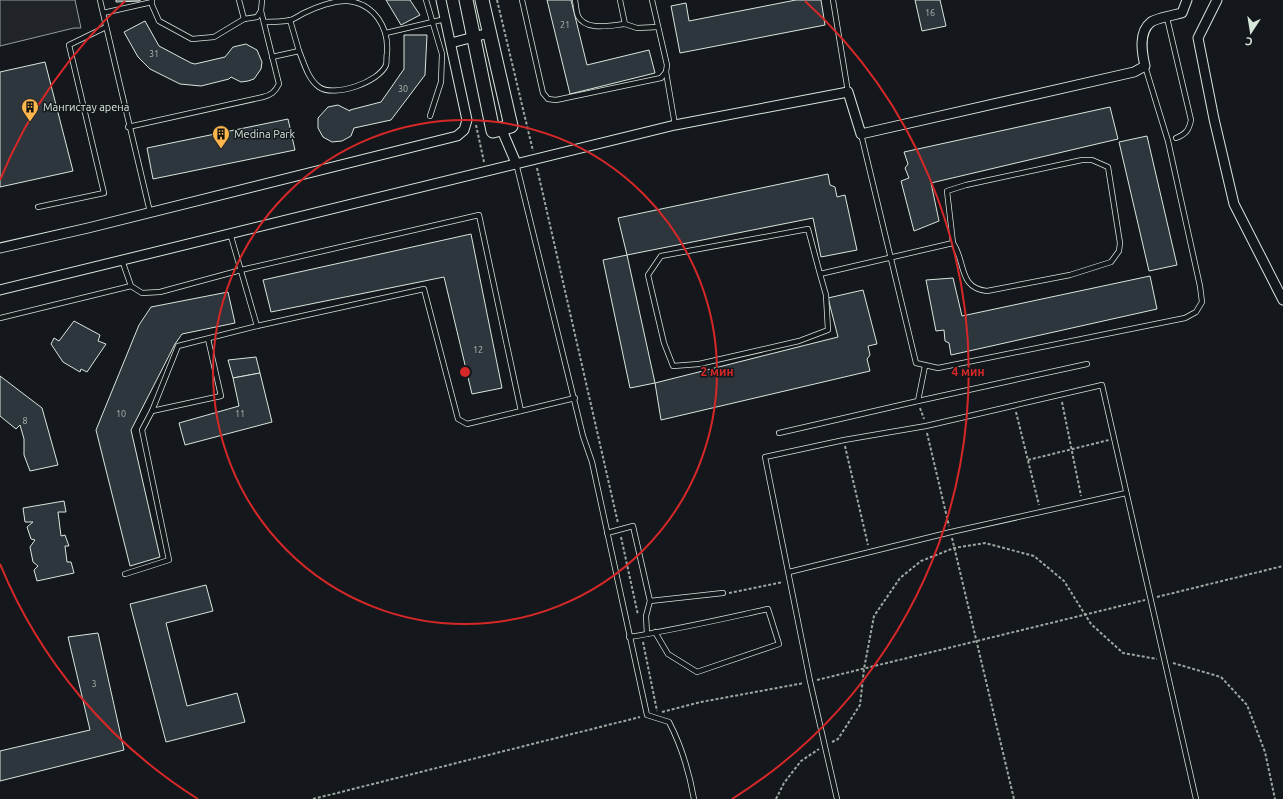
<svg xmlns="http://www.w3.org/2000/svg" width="1283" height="799" viewBox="0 0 1283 799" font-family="Ubuntu,sans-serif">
	<rect width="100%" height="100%" fill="#14181c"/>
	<polygon fill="#202428" stroke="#939e99" points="0,0 75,0 81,28 74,28 0,46"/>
	<g fill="#2c363c" stroke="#d8e6dc">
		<polygon points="116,0 140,0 140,1 116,2"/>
		<polygon points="386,0 410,0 420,15 401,25"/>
		<polygon points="547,0 571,0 587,65 649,50 655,73 570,94"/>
		<polygon points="796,0 821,0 825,25 680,53 671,6 686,3 689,21"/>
		<polygon points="915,0 940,0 946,26 922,31"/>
		<polygon points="145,21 159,46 191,63 195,64 225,57 233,47 246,44 257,50 262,62 261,69 254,79 248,81 241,82 231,77 229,79 201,86 180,84 150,69 138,57 124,32"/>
		<polygon points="404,35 427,35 425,75 391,120 354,128 351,136 342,141 332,142 323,137 318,128 318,118 328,107 338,105 350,111 350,110 381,102 404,69"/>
		<polygon points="45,62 73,171 0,187 0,72"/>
		<polygon points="1110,107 1118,139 931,183 939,221 914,231 901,181 909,178 905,168 908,164 904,152"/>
		<polygon points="288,119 295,150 153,179 147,148"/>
		<polygon points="1147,136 1177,265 1149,271 1119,142"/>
		<polygon points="828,174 830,185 835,187 837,197 845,195 857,250 821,257 813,218 627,255 618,218"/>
		<polygon points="471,234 502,388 472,394 444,277 271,312 263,280"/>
		<polygon points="627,255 655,383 630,388 603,260"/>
		<polygon points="1150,276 1157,309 951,355 949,343 945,341 944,330 936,331 926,280 953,278 962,316"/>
		<polygon points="863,290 877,344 868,346 870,355 867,359 870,371 661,420 655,383 838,337 828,298"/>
		<polygon points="228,292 235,323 182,334 175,344 131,430 160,557 130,566 96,430 139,325 151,307"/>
		<polygon points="74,321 100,335 98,341 106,344 87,372 81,369 80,372 63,362 51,344 54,338 59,341"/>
		<polygon points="256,357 260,373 233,378 228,360"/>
		<polygon points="260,373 272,422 185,445 179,423 239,406 233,378"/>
		<polygon points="0,376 42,408 58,465 30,471 24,455 24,439 20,425 16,429 0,416"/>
		<polygon points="64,501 66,512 58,512 61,536 65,535 69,546 65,546 67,562 71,562 74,573 37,581 34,570 38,566 33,562 30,547 35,540 31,539 27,527 33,522 25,522 23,508"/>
		<polygon points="206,585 213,611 166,623 187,706 237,693 245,722 166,742 130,604"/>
		<polygon points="98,633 124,750 0,781 0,751 90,730 68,637"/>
	</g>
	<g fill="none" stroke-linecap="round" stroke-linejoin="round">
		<g stroke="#d8e6dc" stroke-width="6">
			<g id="lane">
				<polyline points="100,0 103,13 152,2"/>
				<polyline points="152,0 152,5 159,21 192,39 214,37 244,19 257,17 261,11 262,0"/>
				<polyline points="239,0 244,19"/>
				<polyline points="426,0 442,54 441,82 430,116"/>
				<polyline points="522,0 543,93 548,99 556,100 661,78 666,72 667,65 652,0"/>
				<path d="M575 0C576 5 576 11 578 16 586 32 612 25 625 24"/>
				<polyline points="620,0 625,24 637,28 658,27"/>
				<polyline points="833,0 848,92"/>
				<polyline points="103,13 150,212"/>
				<path d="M1167 18 1191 120C1189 130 1186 134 1176 138"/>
				<polyline points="290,20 299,51"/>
				<path d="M264 22C273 22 282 22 291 20 296 18 300 15 304 13 316 7 335 0 348 1 375 4 389 28 387 53 386 57 387 62 386 65 379 82 334 98 319 87 308 79 304 63 299 51L272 57"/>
				<polyline points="386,33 445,19"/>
				<polyline points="666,72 675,125"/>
				<path d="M128 127 263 97C271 95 275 92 279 84L261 11"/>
				<polyline points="861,134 916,363 938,368 1185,318 1196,312 1202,302 1200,286 1168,141 1145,66"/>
				<path d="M1082 160H1092L1108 167 1120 243 1119 251 1111 262 1070 275 987 291C958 288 966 262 953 243L947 191 966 185Z"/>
				<path d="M516 163 583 436 592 462 647 715 669 722C682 747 689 771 694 799"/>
				<polyline points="38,207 104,193 69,45 106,27"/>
				<polyline points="230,233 257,326"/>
				<polyline points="122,260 131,286 142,293 160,292 241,270 479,215 521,411"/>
				<polyline points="820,274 826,295 828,330 799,341 699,364 673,366 664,343 648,275 661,256 808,229 820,274 953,243"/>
				<polyline points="0,318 131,286"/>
				<polyline points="918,401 1087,364"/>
				<polyline points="152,411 221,396 208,339"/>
				<polyline points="779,433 918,401 925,366"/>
				<polyline points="607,533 633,526 650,601 723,593"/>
				<polyline points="789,572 951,532 1126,493"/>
				<polyline points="125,574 169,560 142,430 152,411 178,346 257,326 424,289 458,419 467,424 575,398"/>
				<polyline points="647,634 646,616 650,601"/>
				<path d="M629 637C675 630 722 619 768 609L779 644 697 672 668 654 655 632"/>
				<polyline points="837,799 810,681 765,457 844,440 926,426 1102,385 1196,799"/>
			</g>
		</g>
		<g stroke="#d8e6dc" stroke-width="11">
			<g id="street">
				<polyline points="1217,0 1198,38 1214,119 1234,204 1283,300"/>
				<polyline points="451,43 489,33"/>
				<polyline points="501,128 516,163"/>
				<polyline points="0,248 88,228 457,136 464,130 467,120 441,0"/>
				<path d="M0 290 675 125 848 92 861 134 1134 72 1145 66C1142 53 1138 32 1151 22 1157 18 1174 15 1182 13L1187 0"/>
			</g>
		</g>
		<g stroke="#d8e6dc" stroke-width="15">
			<polyline id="secondary" points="466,0 493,131 511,126 482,0"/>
		</g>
		<g stroke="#9da8a2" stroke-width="2" stroke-dasharray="3 2" stroke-linecap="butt">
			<polyline points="497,0 533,151"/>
			<polyline points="476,125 484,162"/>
			<polyline points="537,168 618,523"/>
			<polyline points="1062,402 1081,496"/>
			<polyline points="920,408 924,419"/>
			<polyline points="1016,412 1039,505"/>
			<polyline points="927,433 949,526"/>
			<polyline points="845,446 868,545"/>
			<polyline points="1028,460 1109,440"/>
			<polyline points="621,537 638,615"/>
			<polyline points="952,538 1014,799"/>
			<polyline points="729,593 783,582"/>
			<polyline points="1157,597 1283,566"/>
			<polyline points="643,642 657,711"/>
			<polyline points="1173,663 1221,677 1247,705 1265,752 1275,799"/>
			<polyline points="817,680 1145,600"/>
			<polyline points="662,712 701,702 804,683"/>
			<polyline points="832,742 838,739 860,705 864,669 874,616 900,578 921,561 954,548 985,543 1034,556 1064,581 1091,624 1123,653 1157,659"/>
			<polyline points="313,799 640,717"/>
			<polyline points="776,799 784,783 801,761 819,749"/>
		</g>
		<use href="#lane" stroke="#14181c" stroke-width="4.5"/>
		<use href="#street" stroke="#14181c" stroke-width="9"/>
		<use href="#secondary" stroke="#14181c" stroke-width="13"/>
	</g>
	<g fill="none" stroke="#d62828" stroke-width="2">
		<circle cx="465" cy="372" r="252"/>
		<path d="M198 799A503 503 0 0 1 0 564M0 180A503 503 0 0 1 125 1M805 1A503 503 0 0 1 732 799"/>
	</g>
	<defs>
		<g id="building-pin" transform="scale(0.9)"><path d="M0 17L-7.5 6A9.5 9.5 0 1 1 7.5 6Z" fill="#ffb74d" stroke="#14181c"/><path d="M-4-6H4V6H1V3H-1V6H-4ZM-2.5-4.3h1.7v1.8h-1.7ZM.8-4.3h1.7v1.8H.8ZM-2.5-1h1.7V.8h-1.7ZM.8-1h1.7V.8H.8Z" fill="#111"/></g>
	</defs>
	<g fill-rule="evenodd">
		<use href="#building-pin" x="30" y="107"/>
		<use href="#building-pin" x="221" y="134"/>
	</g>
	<g text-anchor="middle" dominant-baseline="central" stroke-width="3" stroke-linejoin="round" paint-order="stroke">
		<g font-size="9" fill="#adbab4">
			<text x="930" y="13">16</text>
			<text x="565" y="25">21</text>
			<text x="154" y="54">31</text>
			<text x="403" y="89">30</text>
			<text x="478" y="350">12</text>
			<text x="121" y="414">10</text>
			<text x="240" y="414">11</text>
			<text x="25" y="421">8</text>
			<text x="94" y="684">3</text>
		</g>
		<g font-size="11" fill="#d8e6dc" stroke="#14181c" text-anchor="start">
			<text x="43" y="107">Мангистау арена</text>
			<text x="234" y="134">Medina Park</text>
		</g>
	</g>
	<circle cx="465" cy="372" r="6" fill="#d62828" stroke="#14181c" stroke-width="2"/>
	<g font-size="12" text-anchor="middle" font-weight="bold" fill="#d62828" stroke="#14181c" stroke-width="3" stroke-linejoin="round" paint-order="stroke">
		<text x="717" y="376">2 мин</text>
		<text x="968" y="376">4 мин</text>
	</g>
	<g transform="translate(1251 32) rotate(192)" stroke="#14181c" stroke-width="3" paint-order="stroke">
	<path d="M0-3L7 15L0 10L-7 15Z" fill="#d8e6dc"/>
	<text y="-6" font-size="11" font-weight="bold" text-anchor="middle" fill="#d8e6dc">С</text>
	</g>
</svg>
